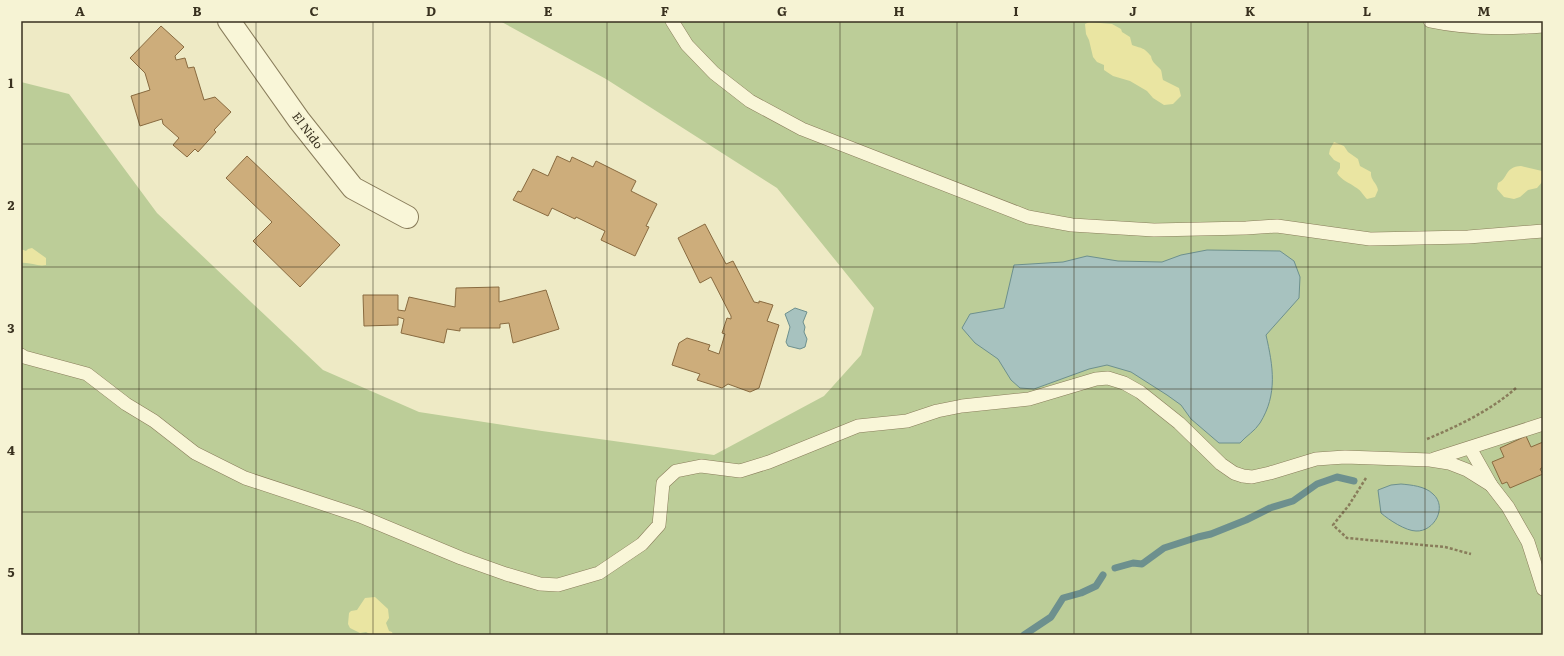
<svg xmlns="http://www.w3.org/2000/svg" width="1564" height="656" viewBox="0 0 1564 656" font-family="Literata,serif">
	<rect width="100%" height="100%" fill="#eeeac5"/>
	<polygon fill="#bccd98" points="500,21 1543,21 1543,635 21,635 21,82 69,94 157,213 323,370 419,412 542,431 714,455 824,396 861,355 874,308 777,188 606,79"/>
	<g fill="#eae5a2">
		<path d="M1089 22 1112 24 1121 29 1122 32 1130 37 1132 45C1143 49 1143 47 1151 56 1152 63 1157 65 1161 70 1162 73 1162 77 1163 80L1179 88 1181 96 1173 104 1164 105 1153 98 1147 91 1130 81 1113 76 1104 70V65L1097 62 1093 57 1089 40 1086 34 1085 24Z"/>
		<path d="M1334 142 1344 146 1348 152 1358 159 1360 166 1371 172C1370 180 1377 183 1378 190L1375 197 1367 199C1363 195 1360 189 1355 187 1350 183 1341 180 1337 173L1340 168V163L1334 160 1329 154 1330 149Z"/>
		<path d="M1521 166 1542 171 1543 181 1537 188 1528 190 1520 197 1514 199 1504 197 1497 189 1498 183C1509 178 1504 167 1521 166Z"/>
		<path d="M32 248 46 258V265C38 267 30 262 21 263V249L26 251 28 249Z"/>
		<path d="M375 597 388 609 389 618 386 623 389 631 392 632 393 635C384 635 373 637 366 632L360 633 350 628 348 624 349 613 351 611 357 610 365 598Z"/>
	</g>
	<g fill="#a7c2bf" stroke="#6d908e">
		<path d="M1207 250 1280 251 1294 261 1300 277 1299 298 1266 335C1273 366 1278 394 1260 423 1255 431 1246 436 1240 443H1219L1191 419 1181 405 1167 395 1131 372 1107 365 1089 369 1034 389 1020 388 1011 380 998 359 975 343 962 328 970 314 1004 308 1014 265 1063 262 1087 256 1118 261 1162 262 1181 255Z"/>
		<polygon points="795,308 807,312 803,322 805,327 804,332 807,339 805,347 800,349 788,346 786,342 790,327 785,314"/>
		<path d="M1401 484C1411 485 1425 486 1433 494 1448 507 1434 532 1416 531 1406 531 1389 520 1381 513L1378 490 1391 485Z"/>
	</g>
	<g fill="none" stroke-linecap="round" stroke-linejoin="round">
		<g stroke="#6d908e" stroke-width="7">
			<polyline points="1115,568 1133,563 1142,564 1164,548 1198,537 1211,534 1246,520 1270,508 1293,501 1317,484 1337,477 1354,481"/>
			<polyline points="1024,635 1051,617 1063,598 1081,593 1096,586 1103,575"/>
		</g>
	</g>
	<g fill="#cdad7b" stroke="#896b40">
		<polygon points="161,26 184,47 175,56 176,60 185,58 188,68 194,67 204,100 215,97 231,112 214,130 216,132 198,152 195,149 187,157 173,145 179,138 163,124 162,119 140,126 131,96 150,90 145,73 130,58"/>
		<polygon points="247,156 340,245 300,287 253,241 272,222 226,178"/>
		<polygon points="557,156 570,162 572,157 593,167 596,161 636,181 631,191 657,204 646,226 649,227 635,256 601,240 605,231 576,217 575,219 552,208 548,216 513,200 518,191 521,192 533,169 548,176"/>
		<polygon points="705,224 726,264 733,261 754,302 759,303 759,301 773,305 767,321 779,325 759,388 750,392 728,384 722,388 697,380 700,374 672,365 679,343 687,338 710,345 708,350 719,354 725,334 722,333 727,318 731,319 731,316 711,277 700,283 678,238"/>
		<polygon points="499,287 499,302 546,290 559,329 513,343 509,323 500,324 500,328 460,328 460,331 447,329 444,343 401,333 404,319 398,317 398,325 364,326 363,295 398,295 398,310 405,311 409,297 455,307 456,288"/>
		<polygon points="1526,436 1531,447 1543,442 1543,467 1540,469 1543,474 1510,488 1507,482 1502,484 1492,462 1504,457 1500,448"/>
	</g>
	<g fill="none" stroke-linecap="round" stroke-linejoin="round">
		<g stroke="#897d5b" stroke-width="14">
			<g id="service">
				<polyline points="672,21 687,45 714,73 750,101 802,129 1028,217 1072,225 1154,230 1246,228 1277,226 1370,239 1468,237 1543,231"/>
				<path d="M1430 21C1467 29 1505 29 1543 26"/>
				<polyline points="21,355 24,357 87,374 126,404 154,421 195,453 245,478 360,516 461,558 506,574 540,584 558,585 599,573 642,544 659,525 663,483 676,471 701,466 740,471 769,462 858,426 907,421 937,411 962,406 1029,399 1096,379 1108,378 1124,383 1140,392 1179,423 1221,464 1234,473 1243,476 1252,477 1270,473 1316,459 1345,457 1430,460 1449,463 1467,470 1491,485"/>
				<polyline points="1470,448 1491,485 1508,507 1528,542 1543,589"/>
				<polyline points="1434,459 1543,424"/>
			</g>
		</g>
		<g stroke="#897d5b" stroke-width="24">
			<polyline id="minor" points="229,21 299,120 353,188 407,217"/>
		</g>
		<g stroke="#897d5b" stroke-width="2.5" stroke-dasharray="3 2" stroke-linecap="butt">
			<path d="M1427 439C1458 426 1490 411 1516 388"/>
			<polyline points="1366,478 1349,505 1333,525 1347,538 1445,547 1471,554"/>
		</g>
		<use href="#service" stroke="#f9f6d8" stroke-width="13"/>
		<use href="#minor" stroke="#f9f6d8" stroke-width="22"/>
	</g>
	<path fill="none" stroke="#39311f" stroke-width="1" stroke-opacity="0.55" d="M139 21V635M256 21V635M373 21V635M490 21V635M607 21V635M724 21V635M840 21V635M957 21V635M1074 21V635M1191 21V635M1308 21V635M1425 21V635M21 144H1543M21 267H1543M21 389H1543M21 512H1543"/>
	<g text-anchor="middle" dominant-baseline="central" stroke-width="4" stroke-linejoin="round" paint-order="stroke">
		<g font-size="12" fill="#39311f" stroke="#f6f3d4">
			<text transform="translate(308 130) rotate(53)">El Nido</text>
		</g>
	</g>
	<rect width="1564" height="656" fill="none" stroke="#f6f3d4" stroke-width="44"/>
	<rect x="22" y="22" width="1520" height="612" fill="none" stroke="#39311f" stroke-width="1.5"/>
	<g font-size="13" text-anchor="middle" font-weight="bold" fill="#39311f">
		<text x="80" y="16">A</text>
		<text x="197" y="16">B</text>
		<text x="314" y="16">C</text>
		<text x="431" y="16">D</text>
		<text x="548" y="16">E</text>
		<text x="665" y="16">F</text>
		<text x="782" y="16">G</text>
		<text x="899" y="16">H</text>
		<text x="1016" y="16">I</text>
		<text x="1133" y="16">J</text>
		<text x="1250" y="16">K</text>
		<text x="1367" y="16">L</text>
		<text x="1484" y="16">M</text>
		<text x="11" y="88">1</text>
		<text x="11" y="210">2</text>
		<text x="11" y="333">3</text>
		<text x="11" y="455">4</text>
		<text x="11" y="577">5</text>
	</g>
</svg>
